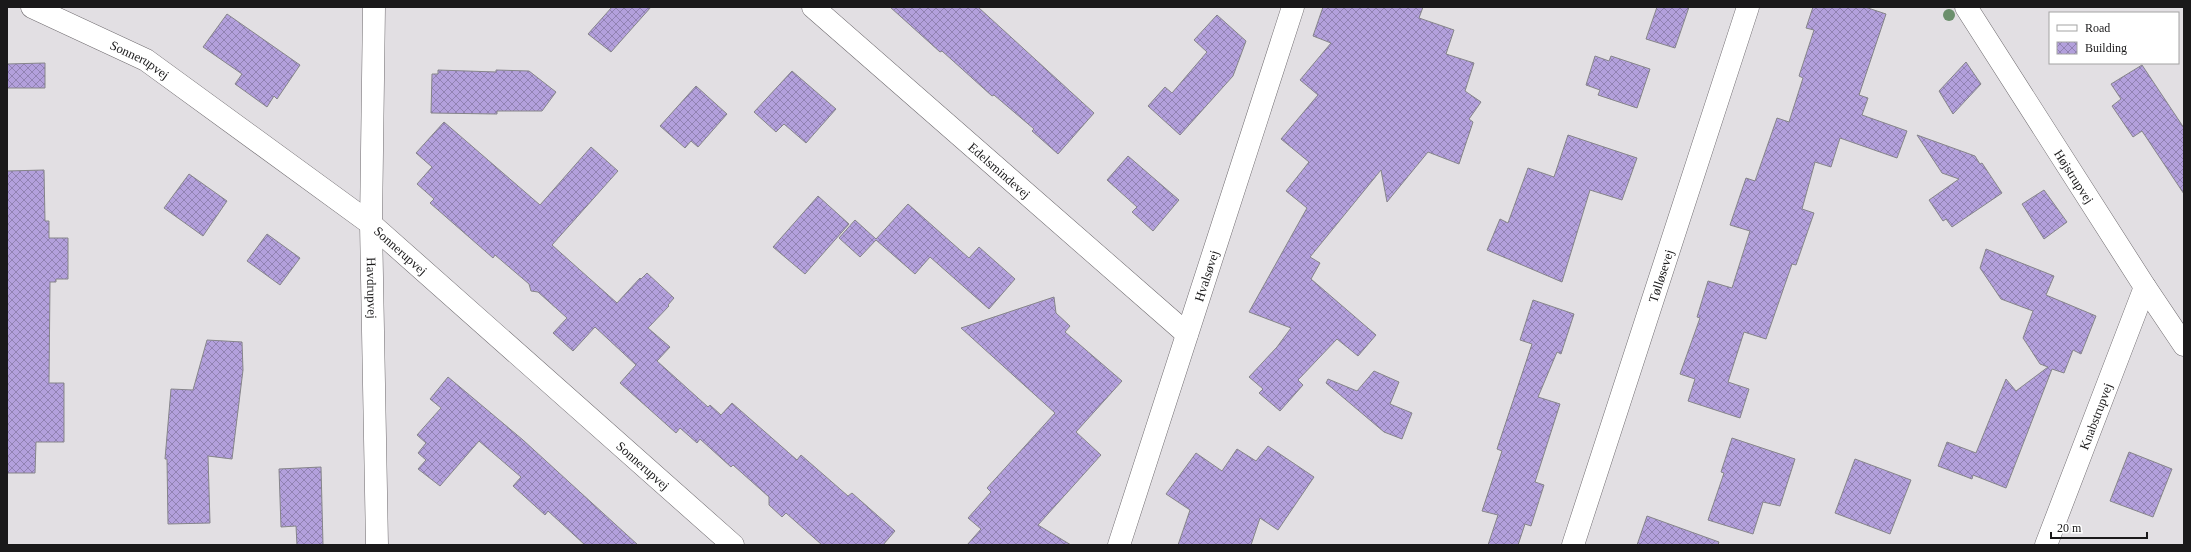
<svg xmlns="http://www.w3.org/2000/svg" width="2191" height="552" viewBox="0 0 2191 552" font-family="'Times New Roman',serif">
	<defs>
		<pattern id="building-cross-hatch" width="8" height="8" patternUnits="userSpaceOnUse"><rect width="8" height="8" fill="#b3a0dc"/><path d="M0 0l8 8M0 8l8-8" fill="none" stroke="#9182b2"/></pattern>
	</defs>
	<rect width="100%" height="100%" fill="#e2dfe3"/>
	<g fill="url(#building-cross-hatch)" stroke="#86858a">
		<polygon points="612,7 651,7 611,52 588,34"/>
		<polygon points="890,7 978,7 1094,113 1058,154 1032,131 1034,129 994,95 992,96 942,51 940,52"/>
		<polygon points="1323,7 1423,7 1419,18 1454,30 1446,54 1474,63 1465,91 1481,102 1469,119 1473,122 1459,164 1428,152 1387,202 1381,170 1310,257 1320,263 1311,279 1376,335 1358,356 1337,339 1298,380 1303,385 1280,411 1259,393 1263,389 1249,377 1277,347 1291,328 1249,312 1307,208 1286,191 1309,162 1281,139 1318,95 1300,80 1331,43 1313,36"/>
		<polygon points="1657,7 1689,7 1675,48 1646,39"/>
		<polygon points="1813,7 1865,7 1886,14 1859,95 1868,98 1862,115 1907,131 1897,158 1840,138 1831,167 1815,162 1802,209 1814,213 1796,265 1792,264 1766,339 1744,332 1728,382 1749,389 1740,418 1688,401 1695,379 1680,374 1700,318 1697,317 1708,281 1732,288 1750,231 1730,225 1746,178 1755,181 1777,118 1789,122 1803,78 1799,76 1814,30 1806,28"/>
		<polygon points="227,14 300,65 277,99 274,96 267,107 235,84 242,74 203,47"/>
		<polygon points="1217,15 1246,41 1233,76 1180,135 1148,106 1165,87 1172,93 1207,52 1194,40"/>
		<polygon points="1595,56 1609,61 1611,56 1650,69 1637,108 1598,95 1600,90 1586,85"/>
		<polygon points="1966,62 1981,84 1953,114 1939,91"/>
		<polygon points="45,63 45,88 7,88 7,64"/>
		<polygon points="2142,65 2184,128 2184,194 2142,131 2133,137 2112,106 2121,99 2111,84"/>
		<polygon points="438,70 496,72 496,70 529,71 556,92 542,111 497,111 497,114 431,113 432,74 438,74"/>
		<polygon points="792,71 836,109 806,143 784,124 776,132 754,112"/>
		<polygon points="696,86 727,114 698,147 691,141 685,148 660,126"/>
		<polygon points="444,122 540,205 591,147 618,171 552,245 617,303 640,278 641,279 647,273 674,298 668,305 669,306 648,328 670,347 657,361 708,407 710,405 721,415 732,403 797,460 801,455 848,496 852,493 895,531 883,545 822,545 786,513 782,517 769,505 769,497 733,465 731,467 700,439 697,443 680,428 676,433 620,383 636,365 595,327 573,351 553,333 567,318 538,292 531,291 529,284 495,255 493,258 430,203 434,199 417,184 432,167 416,153"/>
		<polygon points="1568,135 1637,158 1622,200 1590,190 1562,282 1487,250 1500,219 1508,223 1528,168 1554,177"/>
		<polygon points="1917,135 1975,156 1980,164 1982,163 2002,193 1952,227 1946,219 1943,221 1929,200 1959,179 1942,173"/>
		<polygon points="1128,156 1179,200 1153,231 1132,212 1137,207 1107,180"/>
		<polygon points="44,170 45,221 49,221 49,238 68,238 68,279 56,279 56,282 50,282 49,383 64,383 64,442 36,442 35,473 7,473 7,171"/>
		<polygon points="189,174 227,201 203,236 164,208"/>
		<polygon points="2044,190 2067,222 2044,239 2022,204"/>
		<polygon points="818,196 849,224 805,274 773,247"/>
		<polygon points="908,204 969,258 979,247 1015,279 989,309 930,257 915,274 876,240 860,257 839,238 855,220 876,239"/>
		<polygon points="267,234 300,258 280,285 247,261"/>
		<polygon points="1986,249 2054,276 2046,295 2096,316 2081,354 2073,350 2064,373 2052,369 2006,488 1973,475 1972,479 1938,466 1947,442 1976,453 2006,379 2016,391 2048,367 2040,364 2023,338 2033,311 2001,299 1980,268"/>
		<polygon points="1054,297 1056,313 1070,326 1065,332 1122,381 1076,432 1101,455 1038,525 1071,545 967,545 981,529 968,518 991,492 987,488 1055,413 961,328"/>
		<polygon points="1533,300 1574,314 1561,354 1557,352 1538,397 1560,404 1535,482 1544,485 1531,526 1525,524 1518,545 1488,545 1498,515 1482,511 1502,451 1497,449 1532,344 1520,340"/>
		<polygon points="207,340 242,342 243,370 232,459 208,456 210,523 168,524 167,459 165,459 171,389 193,390"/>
		<polygon points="1374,371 1399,382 1390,404 1412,413 1402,439 1384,432 1326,383 1328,379 1357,391"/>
		<polygon points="448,377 523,440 638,545 585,545 548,511 545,515 513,486 521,477 479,441 440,486 418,469 426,460 418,453 426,443 417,435 441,408 430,399"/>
		<polygon points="1732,438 1795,459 1780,506 1763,502 1753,534 1708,520 1724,473 1721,472"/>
		<polygon points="1268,446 1314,477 1278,530 1260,518 1251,545 1178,545 1190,510 1166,494 1196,453 1222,471 1237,449 1256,461"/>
		<polygon points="2129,452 2172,469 2153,517 2110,501"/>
		<polygon points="1855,459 1911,480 1890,534 1835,513"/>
		<polygon points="321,467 323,545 297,545 296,526 281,527 279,469"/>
		<polygon points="1647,516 1719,542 1718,545 1637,545"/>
	</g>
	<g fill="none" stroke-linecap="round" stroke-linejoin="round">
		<g stroke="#6f6b6f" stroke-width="23">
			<g id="minor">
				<path id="s1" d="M32 7 146 60 371 224 733 545"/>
				<path id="s2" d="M374 7 371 224 377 545"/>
				<path id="s3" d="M813 7 1187 334"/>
				<path id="s4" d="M1966 7 2145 287 2184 345"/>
				<path id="s5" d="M1119 545 1293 7"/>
				<path id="s6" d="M1573 545 1748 7"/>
				<path id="s7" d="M2046 545 2145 287"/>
			</g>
		</g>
		<use href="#minor" stroke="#fff" stroke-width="22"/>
	</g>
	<circle fill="#6b8f6c" cx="1949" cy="15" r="6"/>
	<g text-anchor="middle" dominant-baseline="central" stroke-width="4" stroke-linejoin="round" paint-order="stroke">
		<g font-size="13" fill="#1a191a" stroke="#fff">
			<text stroke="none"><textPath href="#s1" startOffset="120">Sonnerupvej</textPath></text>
			<text stroke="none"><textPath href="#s3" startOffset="248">Edelsmindevej</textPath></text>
			<text stroke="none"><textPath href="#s4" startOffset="201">Højstrupvej</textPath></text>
			<text stroke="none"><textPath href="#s1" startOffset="444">Sonnerupvej</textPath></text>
			<text stroke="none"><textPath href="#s5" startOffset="283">Hvalsøvej</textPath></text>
			<text stroke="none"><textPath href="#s6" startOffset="283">Tølløsevej</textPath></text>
			<text stroke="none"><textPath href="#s2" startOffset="281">Havdrupvej</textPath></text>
			<text stroke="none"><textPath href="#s7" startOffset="138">Knabstrupvej</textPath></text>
			<text stroke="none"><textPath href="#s1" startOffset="768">Sonnerupvej</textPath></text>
		</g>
	</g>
	<rect width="2191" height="552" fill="none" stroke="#1a191a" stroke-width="16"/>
	<rect x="2049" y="12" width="130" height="52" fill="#ffffff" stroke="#a3a3a3"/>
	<rect x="2057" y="25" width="20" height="6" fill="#ffffff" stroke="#a3a3a3"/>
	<text x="2085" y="32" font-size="12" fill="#1a191a">Road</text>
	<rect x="2057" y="42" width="20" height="12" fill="url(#building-cross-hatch)" stroke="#a3a3a3"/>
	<text x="2085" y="52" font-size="12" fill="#1a191a">Building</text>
	<path d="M2051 532v6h96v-6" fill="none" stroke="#1a191a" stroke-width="2"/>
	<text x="2057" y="532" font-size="12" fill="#1a191a" stroke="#ffffff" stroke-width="3" paint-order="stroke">20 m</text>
</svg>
